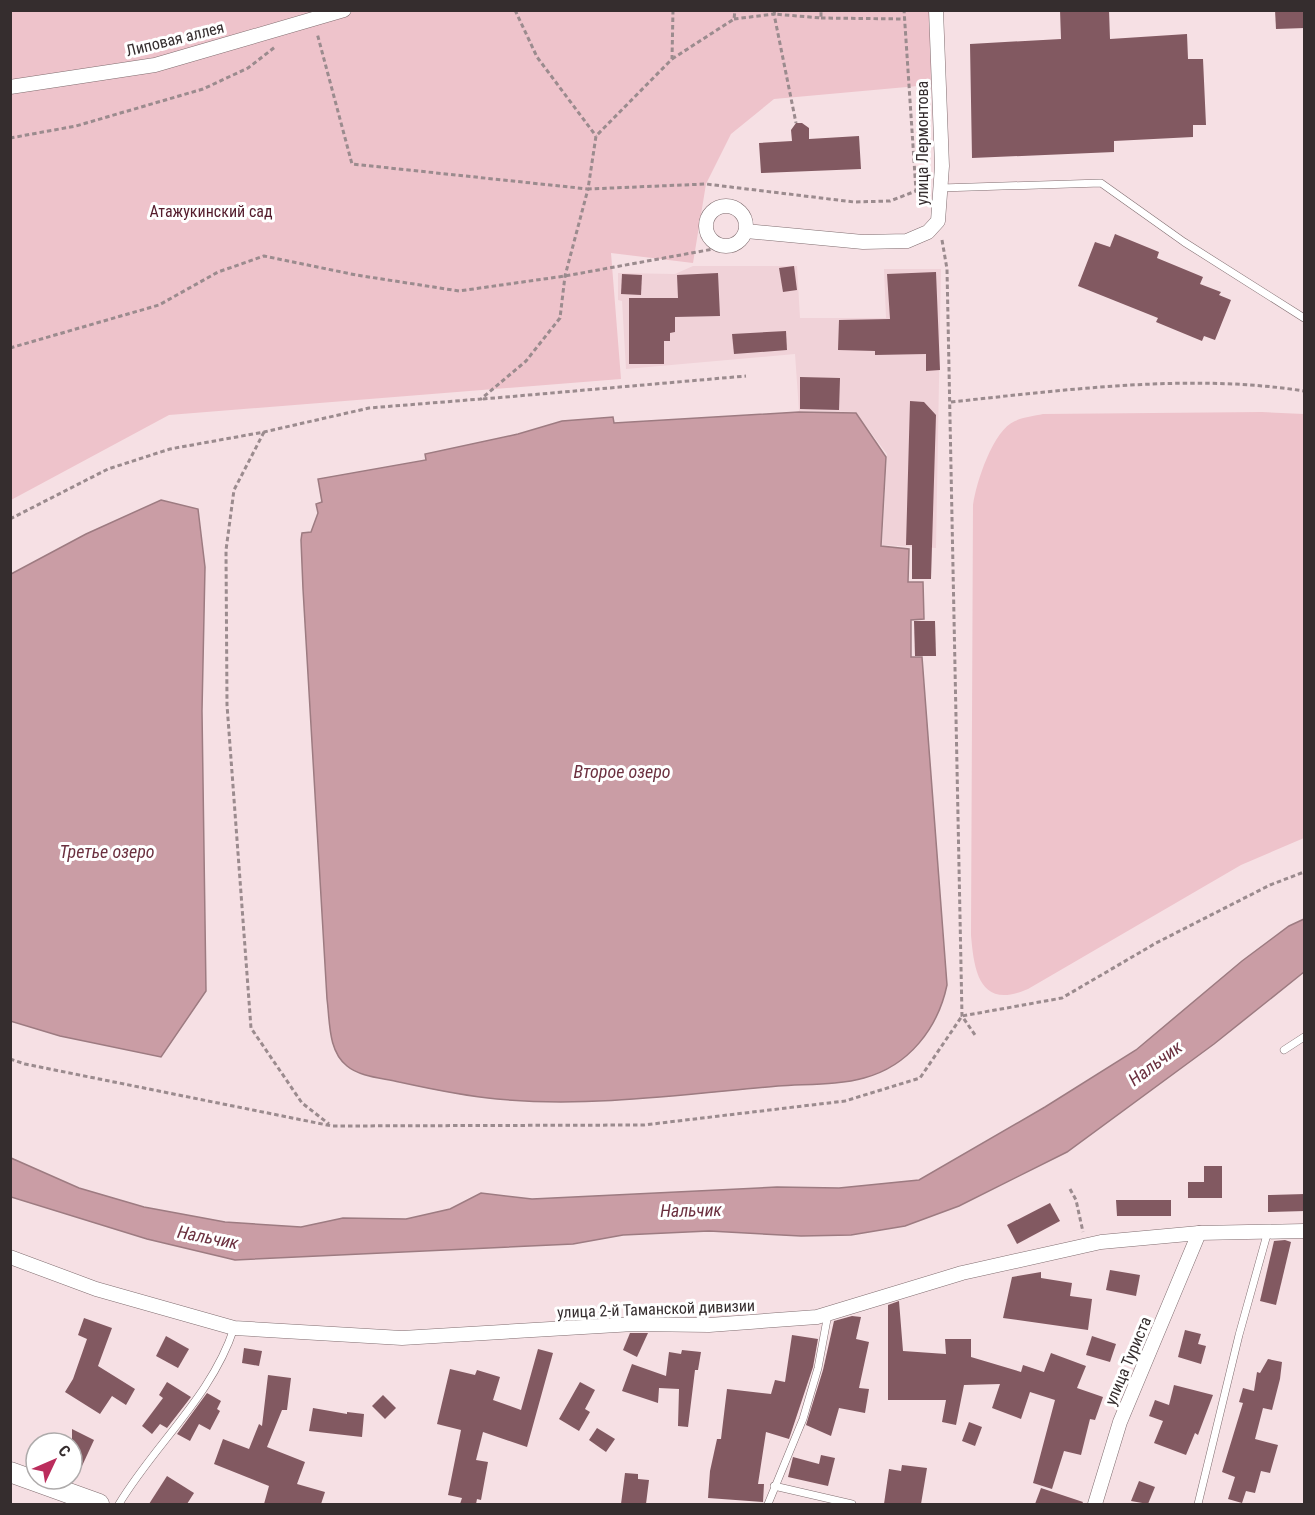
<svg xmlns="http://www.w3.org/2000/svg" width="1315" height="1515" viewBox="0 0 1315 1515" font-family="'Roboto Condensed',sans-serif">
	<rect width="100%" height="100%" fill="#f6e0e4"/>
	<polygon fill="#f0d2d8" points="693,266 797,266 800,318 886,318 884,269 941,269 936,548 882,545 887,454 855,412 799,411 795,354 626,369 622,301 618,300 618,273 675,274"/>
	<g fill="#eec3cb">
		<polygon points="11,11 936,11 940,84 774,99 731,134 706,184 693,263 611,253 621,379 169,415 11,500"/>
		<path d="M1262 412 1304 414V838L1241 865 1028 989C980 1010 974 972 971 935L973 505C976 483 993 430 1015 421 1023 417 1034 416 1043 414Z"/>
	</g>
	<g fill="#ca9da5" stroke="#9d7b81" stroke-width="1.5">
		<path d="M799 412 856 413 886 457 881 546 909 549 908 582H923L924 619 911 620V657H922L947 985C938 1028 909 1066 864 1078 840 1085 804 1084 778 1086 688 1094 588 1108 497 1099 464 1096 431 1089 399 1082 383 1078 360 1077 347 1066 328 1051 330 1022 327 999L303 589 301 540 302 533 311 532 318 513 316 504 322 502 318 479 426 460 425 454 518 434 562 421 613 417 614 423Z"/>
		<polygon points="161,500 198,509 205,567 202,711 206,991 161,1057 60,1036 10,1021 11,574 86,534"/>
		<polygon points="1304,919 1304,972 1214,1044 1067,1152 959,1206 905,1226 851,1235 801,1236 709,1231 623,1235 573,1244 235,1260 147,1239 11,1197 11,1158 79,1188 144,1207 225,1222 301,1227 343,1218 406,1219 450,1209 481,1193 532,1199 777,1187 839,1188 919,1180 1045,1107 1136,1050 1242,961 1289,926"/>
	</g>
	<g fill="#825961">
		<polygon points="1060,10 1109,10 1110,39 1187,34 1188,59 1203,59 1206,125 1193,125 1193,137 1114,141 1114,152 972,158 970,44 1061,39"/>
		<polygon points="1275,10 1305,10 1305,28 1276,29"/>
		<polygon points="796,123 802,123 809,128 809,139 859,136 861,169 761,173 759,143 792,141 791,130"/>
		<polygon points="1115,234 1159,252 1157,258 1203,277 1200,284 1221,292 1219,295 1231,300 1215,340 1204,336 1202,341 1156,322 1158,318 1078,286 1095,242 1110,247"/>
		<polygon points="794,266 797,290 783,292 779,268"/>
		<polygon points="936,272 940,370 926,371 926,354 875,355 875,351 838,350 839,320 890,319 887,274"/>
		<polygon points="718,273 720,316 675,317 675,332 670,333 670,341 664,341 664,364 629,364 629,298 678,298 677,275"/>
		<polygon points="622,274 642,275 641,295 621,294"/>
		<polygon points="786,331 787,350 734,354 732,334"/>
		<polygon points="800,377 840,378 839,410 800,409"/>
		<polygon points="910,401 924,402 936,415 931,579 912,579 912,545 906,545"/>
		<polygon points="914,621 935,621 936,656 915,656"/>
		<polygon points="1204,1166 1222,1166 1222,1198 1188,1198 1188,1182 1204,1182"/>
		<polygon points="1305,1194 1305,1211 1268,1212 1268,1195"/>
		<polygon points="1116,1200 1171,1200 1171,1216 1117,1216"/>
		<polygon points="1050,1203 1060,1221 1017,1244 1007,1225"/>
		<polygon points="1285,1240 1291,1242 1276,1305 1260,1301 1274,1241"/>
		<polygon points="1110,1270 1140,1275 1136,1296 1106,1290"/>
		<polygon points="1041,1272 1041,1278 1072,1283 1070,1296 1092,1299 1088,1330 1003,1318 1012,1277"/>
		<polygon points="899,1301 903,1351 946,1354 945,1339 971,1339 971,1357 1021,1372 1023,1365 1044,1372 1051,1353 1086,1366 1077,1388 1103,1397 1095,1420 1090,1419 1081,1455 1064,1451 1052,1489 1033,1483 1055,1400 1030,1392 1021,1419 992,1408 1000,1384 964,1385 956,1425 942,1422 946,1400 888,1400 888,1305"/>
		<polygon points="852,1316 861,1317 856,1339 869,1342 859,1388 869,1389 865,1413 839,1408 831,1436 806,1425 823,1370 834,1321"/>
		<polygon points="84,1318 112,1328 98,1366 135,1389 126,1405 112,1396 100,1414 65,1392 73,1379 87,1339 78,1335"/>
		<polygon points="1185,1330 1201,1334 1198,1344 1206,1346 1201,1364 1178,1357"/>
		<polygon points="630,1333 648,1333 637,1357 623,1350"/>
		<polygon points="792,1335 818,1339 813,1367 789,1439 766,1432 758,1484 764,1484 763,1502 708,1498 710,1471 717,1439 721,1439 727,1389 771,1394 775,1380 785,1382"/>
		<polygon points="166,1336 189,1349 178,1368 156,1356"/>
		<polygon points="1092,1336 1116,1344 1110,1362 1086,1355"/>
		<polygon points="244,1348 262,1351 259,1366 242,1363"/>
		<polygon points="538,1349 553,1353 527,1447 483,1432 476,1460 488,1462 481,1500 477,1499 476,1504 460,1504 462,1498 448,1495 461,1430 437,1424 450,1369 475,1375 477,1370 500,1377 493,1400 521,1410"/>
		<polygon points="682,1350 701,1352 698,1370 695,1370 688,1427 678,1426 679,1389 659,1388 658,1403 622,1391 632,1364 666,1376 669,1352 681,1354"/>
		<polygon points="1268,1359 1282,1362 1280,1379 1272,1410 1263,1408 1255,1439 1278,1445 1270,1473 1261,1471 1255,1493 1246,1491 1242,1503 1228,1499 1235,1477 1222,1472 1243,1403 1239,1402 1243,1388 1254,1391 1257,1372 1260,1373"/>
		<polygon points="268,1375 291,1378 287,1410 282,1410 267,1447 305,1462 297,1484 325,1492 321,1504 264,1504 269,1486 214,1464 223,1439 249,1449 259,1424 262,1426"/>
		<polygon points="167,1382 191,1397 167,1428 160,1424 152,1434 142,1426 163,1398 159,1395"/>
		<polygon points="580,1382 595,1390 585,1409 590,1412 579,1431 559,1419"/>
		<polygon points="1174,1385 1213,1395 1198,1435 1195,1433 1186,1455 1154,1443 1163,1421 1149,1416 1155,1400 1169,1405"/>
		<polygon points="207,1393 221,1401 217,1409 220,1411 210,1430 199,1424 190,1441 177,1434"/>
		<polygon points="383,1395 396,1408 385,1419 372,1406"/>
		<polygon points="313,1408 347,1414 347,1412 364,1414 362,1437 309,1431"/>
		<polygon points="969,1422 982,1427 975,1446 962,1441"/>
		<polygon points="597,1428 615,1439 606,1452 589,1440"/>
		<polygon points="72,1429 94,1440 82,1466 72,1461"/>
		<polygon points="821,1455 835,1458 828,1486 788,1477 793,1457 819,1464"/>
		<polygon points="902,1465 927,1468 921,1504 884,1504 889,1469 901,1471"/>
		<polygon points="625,1473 638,1474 638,1479 649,1480 646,1504 621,1504"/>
		<polygon points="167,1476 194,1493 187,1504 149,1504"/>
		<polygon points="1139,1481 1155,1487 1148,1504 1131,1501"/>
		<polygon points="1041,1488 1083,1502 1082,1504 1035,1504"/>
	</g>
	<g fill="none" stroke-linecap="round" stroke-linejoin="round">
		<g stroke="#806d70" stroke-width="8">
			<g id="lane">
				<polyline points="941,188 1101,183 1184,242 1304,318"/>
				<polyline points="1284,1050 1304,1037"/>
				<polyline points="774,1486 852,1504"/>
				<path d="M119 1504C155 1444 212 1396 234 1328"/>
				<polyline points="768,1504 803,1419 818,1368 828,1314"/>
				<polyline points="1198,1504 1239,1335 1268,1231"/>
			</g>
		</g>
		<g stroke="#806d70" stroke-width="15">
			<g id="street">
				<polyline points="10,87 155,65 344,10"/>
				<circle cx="726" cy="226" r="20"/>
				<polyline points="746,231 863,242 907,241 928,232 938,221 942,166 936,10"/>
				<polyline points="10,1257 96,1289 234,1328 402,1338 634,1324 709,1325 817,1317 962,1273 1101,1242 1199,1233 1304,1231"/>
				<polyline points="1095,1504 1120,1422 1199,1233"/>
			</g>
		</g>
		<g stroke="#806d70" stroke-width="21">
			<polyline id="secondary" points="10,1472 99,1504"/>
		</g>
		<g stroke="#9b8b8e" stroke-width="3" stroke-dasharray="4.5 3" stroke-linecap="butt">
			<polyline points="515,10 537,57 596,136"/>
			<polyline points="673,10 672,59 596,136 588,189 706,184 854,202 890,201 916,191 904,10"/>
			<polyline points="775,10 774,14 821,18 821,10"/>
			<polyline points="821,18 905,19"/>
			<polyline points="734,19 774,14 796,123"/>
			<polyline points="672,59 734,19 735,10"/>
			<polyline points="10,138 76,126 203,89 248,68 275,47"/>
			<polyline points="942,240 947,269 962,1016 975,1035"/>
			<polyline points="10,348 159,305 218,272 264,256 356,275 459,291 565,276 730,246"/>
			<polyline points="483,399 746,376"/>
			<path d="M951 402C1064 390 1191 373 1304 391"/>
			<polyline points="264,432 234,490 226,550 227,705 251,1028 302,1103 329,1124"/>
			<polyline points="10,519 108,469 170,449 264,432 369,408 481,399 526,361 560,318 565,276 588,189 352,164 317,33"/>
			<polyline points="10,1059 25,1064 332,1126 644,1125 845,1101 920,1078 962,1016 1062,998 1156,943 1270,885 1304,872"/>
			<polyline points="1070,1189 1076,1200 1083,1232"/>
		</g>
		<use href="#lane" stroke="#fff" stroke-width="7"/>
		<use href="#street" stroke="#fff" stroke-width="14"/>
		<use href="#secondary" stroke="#fff" stroke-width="20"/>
	</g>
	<g text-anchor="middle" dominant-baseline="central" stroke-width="6" stroke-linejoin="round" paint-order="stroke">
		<g font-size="16" fill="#352d2e" stroke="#fff">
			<text transform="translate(175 39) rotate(-14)">Липовая аллея</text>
			<text transform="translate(922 143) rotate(-90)">улица Лермонтова</text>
			<text transform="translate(656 1309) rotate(-2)">улица 2-й Таманской дивизии</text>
			<text transform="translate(1128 1361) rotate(-67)">улица Туриста</text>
		</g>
		<g font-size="16" fill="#541c2c" stroke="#fff">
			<text x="211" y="211">Атажукинский сад</text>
		</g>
		<g font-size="18" font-style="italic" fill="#6c3140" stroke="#fff">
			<text x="622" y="771">Второе озеро</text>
			<text x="107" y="851">Третье озеро</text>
			<text transform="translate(1155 1063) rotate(-37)">Нальчик</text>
			<text transform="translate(691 1210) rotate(-1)">Нальчик</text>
			<text transform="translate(208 1237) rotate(11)">Нальчик</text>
		</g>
	</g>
	<rect width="1315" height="1515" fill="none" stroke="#352d2e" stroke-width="24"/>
	<g transform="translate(54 1461) rotate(46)"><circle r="28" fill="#ffffff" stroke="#aeabab" stroke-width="1.5"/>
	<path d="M0-4.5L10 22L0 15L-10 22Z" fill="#bb2d5c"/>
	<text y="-9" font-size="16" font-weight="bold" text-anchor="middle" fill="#352d2e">С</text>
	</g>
</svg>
